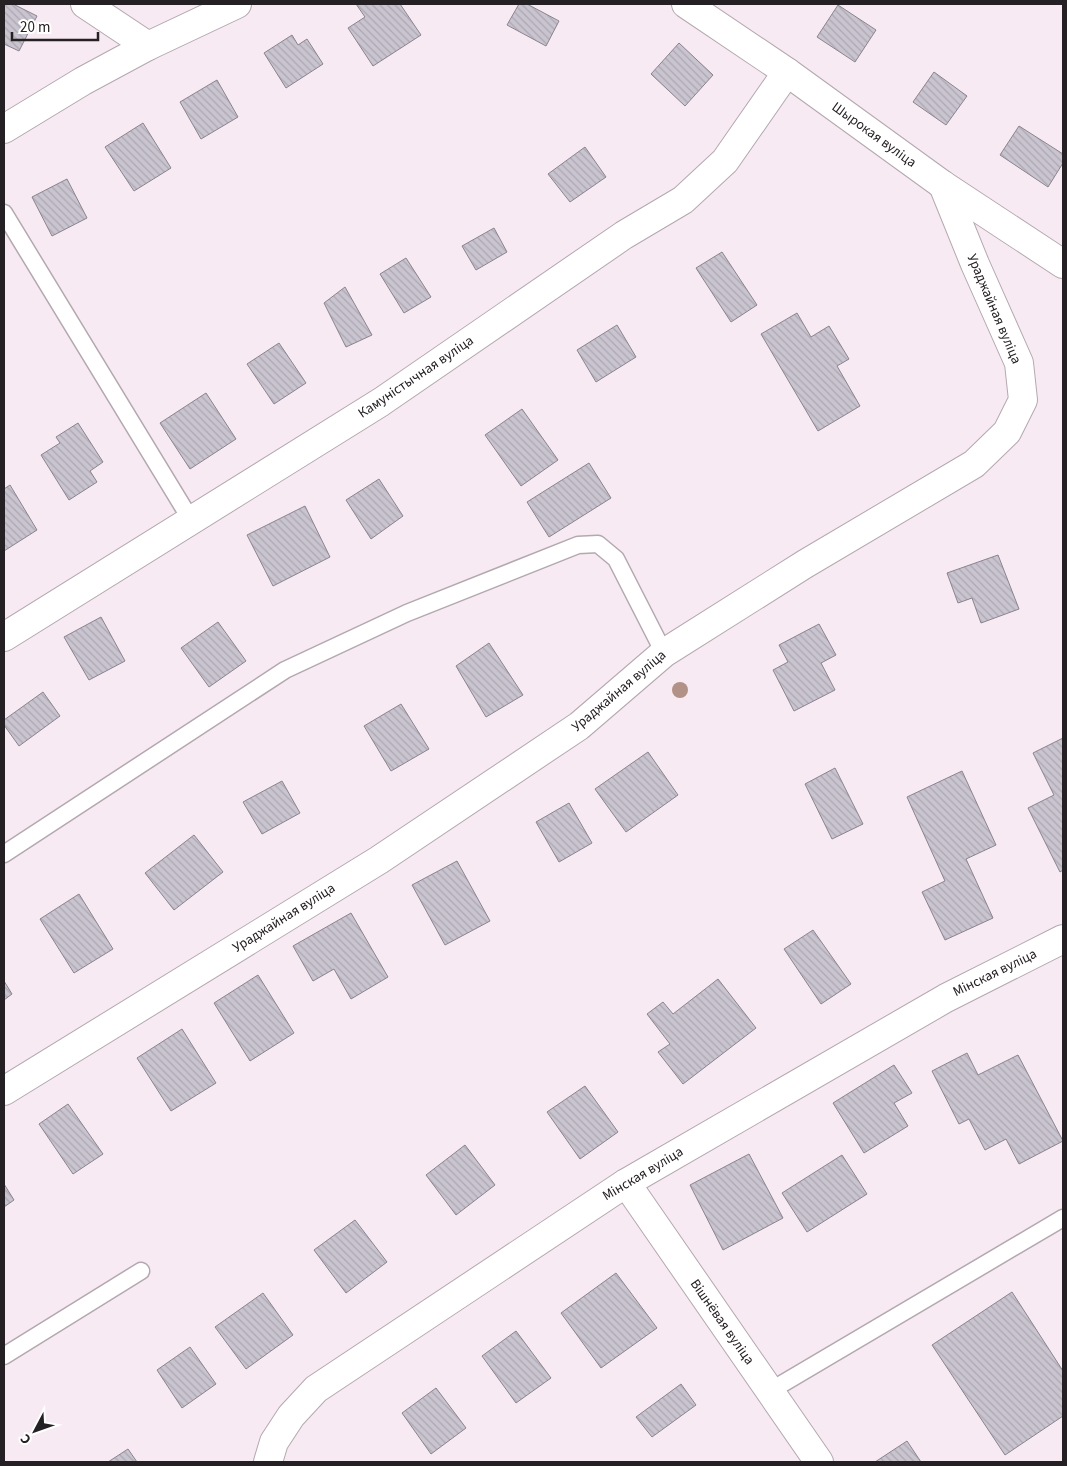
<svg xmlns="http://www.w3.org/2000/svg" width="1067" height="1466" viewBox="0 0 1067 1466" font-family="'Source Sans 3',sans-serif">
	<defs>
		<pattern id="building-back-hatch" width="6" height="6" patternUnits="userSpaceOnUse" patternTransform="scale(1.25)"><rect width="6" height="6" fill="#c9c4cf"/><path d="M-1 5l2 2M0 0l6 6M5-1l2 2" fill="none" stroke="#aca8b1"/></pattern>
	</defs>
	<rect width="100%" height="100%" fill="#f7eaf2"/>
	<g fill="url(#building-back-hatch)" stroke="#89848f">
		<polygon points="4,4 13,4 37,16 19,51 4,44"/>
		<polygon points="356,4 400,4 421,35 373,66 348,28 365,17"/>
		<polygon points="519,4 527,4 559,21 546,46 507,25"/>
		<polygon points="838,5 876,30 855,62 817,37"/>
		<polygon points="292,35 298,45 307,39 323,64 286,88 264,53"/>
		<polygon points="679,43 713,75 685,106 651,74"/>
		<polygon points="934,72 967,96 946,125 913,102"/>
		<polygon points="217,80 238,117 201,139 180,102"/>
		<polygon points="143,123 171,168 134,191 105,147"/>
		<polygon points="1019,126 1063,154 1063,163 1048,187 1000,155"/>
		<polygon points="585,147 606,177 570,202 548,174"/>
		<polygon points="67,179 87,218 52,236 32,197"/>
		<polygon points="494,228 507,252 476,270 462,246"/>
		<polygon points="722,252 757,305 731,322 696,268"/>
		<polygon points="406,258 431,297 404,313 380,274"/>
		<polygon points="345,287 372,335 346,347 324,303"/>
		<polygon points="797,313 811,337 829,326 849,359 837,366 860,406 818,431 761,334"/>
		<polygon points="617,325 636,357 596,382 577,350"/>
		<polygon points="279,343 306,383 274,404 247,364"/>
		<polygon points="206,393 236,439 190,469 160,423"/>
		<polygon points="522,409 558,460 521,486 485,435"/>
		<polygon points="78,423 103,462 90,471 97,482 69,500 41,455 60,443 56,437"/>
		<polygon points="589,463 611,498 549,537 527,502"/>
		<polygon points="379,479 403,516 371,539 346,500"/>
		<polygon points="10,485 37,530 4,551 4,489"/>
		<polygon points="305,506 330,557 273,586 247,535"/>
		<polygon points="998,555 1019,609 981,623 972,598 958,603 947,573"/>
		<polygon points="101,617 125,661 89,680 64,637"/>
		<polygon points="218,622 246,661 209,687 181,648"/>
		<polygon points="819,624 836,655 821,663 835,690 794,711 773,670 788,662 779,645"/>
		<polygon points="489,643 523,695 486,717 456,666"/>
		<polygon points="43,692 60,716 19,746 4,725 4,720"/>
		<polygon points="401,704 429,749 391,771 364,726"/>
		<polygon points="1063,738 1063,870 1060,872 1028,808 1054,795 1033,753"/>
		<polygon points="648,752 678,795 626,832 595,789"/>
		<polygon points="835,768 863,824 832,839 805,784"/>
		<polygon points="962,771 996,845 966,859 993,918 945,940 922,892 945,881 907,797"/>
		<polygon points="282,781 300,813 262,834 243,802"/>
		<polygon points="569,803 592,843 559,862 536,822"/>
		<polygon points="194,835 223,872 174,910 145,873"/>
		<polygon points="457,861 490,921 445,945 412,885"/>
		<polygon points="79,894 113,949 74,973 40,919"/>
		<polygon points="351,913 388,977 351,999 334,969 313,981 293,946"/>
		<polygon points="813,930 851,984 821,1004 784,949"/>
		<polygon points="258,975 294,1033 250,1061 214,1003"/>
		<polygon points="718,979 756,1028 683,1084 658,1052 670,1044 647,1014 663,1002 673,1014"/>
		<polygon points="4,981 12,994 4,1000"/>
		<polygon points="182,1029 216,1083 171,1111 137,1058"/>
		<polygon points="967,1053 978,1075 1018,1055 1063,1141 1019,1164 1006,1139 985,1150 969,1119 959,1124 932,1071"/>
		<polygon points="894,1065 912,1093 894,1103 908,1126 864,1153 833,1103"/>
		<polygon points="585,1086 618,1132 580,1159 547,1112"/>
		<polygon points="68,1104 103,1154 73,1174 39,1124"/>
		<polygon points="465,1145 495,1185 456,1215 426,1175"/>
		<polygon points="749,1154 783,1218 723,1250 690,1185"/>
		<polygon points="842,1155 867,1194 807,1232 782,1193"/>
		<polygon points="4,1184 14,1200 4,1207"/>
		<polygon points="355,1220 387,1262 346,1293 314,1250"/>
		<polygon points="616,1273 657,1328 601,1368 561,1313"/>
		<polygon points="1012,1292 1063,1371 1063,1416 1005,1455 932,1345"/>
		<polygon points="263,1293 293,1335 246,1369 215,1327"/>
		<polygon points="516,1331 551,1378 516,1403 482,1356"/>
		<polygon points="190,1347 216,1384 182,1408 157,1370"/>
		<polygon points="681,1384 696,1405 652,1437 636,1417"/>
		<polygon points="436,1388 466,1428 431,1454 402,1413"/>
		<polygon points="907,1441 921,1462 875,1462"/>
		<polygon points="128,1449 137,1462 108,1462"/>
	</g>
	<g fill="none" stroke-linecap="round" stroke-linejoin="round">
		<g stroke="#b4a8af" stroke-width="19">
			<g id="lane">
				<polyline points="4,213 191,520"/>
				<polyline points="4,854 285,670 407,613 578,545 598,544 616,559 664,653"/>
				<polyline points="4,1356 141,1271"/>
				<polyline points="770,1391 1063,1218"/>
			</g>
		</g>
		<g stroke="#b4a8af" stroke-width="30">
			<g id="street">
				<polyline points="686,4 787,72 943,185 1063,264"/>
				<polyline points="4,129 83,81 148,46"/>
				<polyline points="4,637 381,402 624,235 683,200 725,161 787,72"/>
				<polyline points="4,1091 379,860 579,726 664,653 805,564 974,464 1007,432 1023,400 1019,363 975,264 943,185"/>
				<polyline points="626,1183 819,1462"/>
				<polyline points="268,1462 274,1442 291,1416 316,1389 626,1183 946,998 1063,939"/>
			</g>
		</g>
		<g stroke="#b4a8af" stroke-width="30">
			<polyline id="secondary" points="85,4 148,46 237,4"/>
		</g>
		<use href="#lane" stroke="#fff" stroke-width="16"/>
		<use href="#street" stroke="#fff" stroke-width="28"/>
		<use href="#secondary" stroke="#fff" stroke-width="28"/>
	</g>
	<circle fill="#b29186" cx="680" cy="690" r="8"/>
	<g text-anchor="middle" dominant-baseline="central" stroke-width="4" stroke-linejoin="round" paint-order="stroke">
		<g font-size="14" fill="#252023" stroke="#fff">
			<text transform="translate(874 135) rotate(36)">Шырокая вуліца</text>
			<text transform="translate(994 309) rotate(67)">Ураджайная вуліца</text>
			<text transform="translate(416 377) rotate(-34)">Камуністычная вуліца</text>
			<text transform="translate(619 691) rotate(-40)">Ураджайная вуліца</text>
			<text transform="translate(284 918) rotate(-32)">Ураджайная вуліца</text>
			<text transform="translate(995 973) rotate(-26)">Мінская вуліца</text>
			<text transform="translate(643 1174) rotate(-31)">Мінская вуліца</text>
			<text transform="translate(722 1322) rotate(55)">Вішнёвая вуліца</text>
		</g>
	</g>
	<rect width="1067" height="1466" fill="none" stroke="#252023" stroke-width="10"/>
	<g transform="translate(35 1431) rotate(229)" stroke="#ffffff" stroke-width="4" paint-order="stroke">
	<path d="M0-4L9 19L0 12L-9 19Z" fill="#252023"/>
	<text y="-8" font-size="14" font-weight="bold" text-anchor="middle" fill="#252023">С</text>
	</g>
	<path d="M12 32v8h86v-8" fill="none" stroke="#252023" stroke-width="2.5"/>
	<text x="20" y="32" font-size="15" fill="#252023" stroke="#ffffff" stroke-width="4" paint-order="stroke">20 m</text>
</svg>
